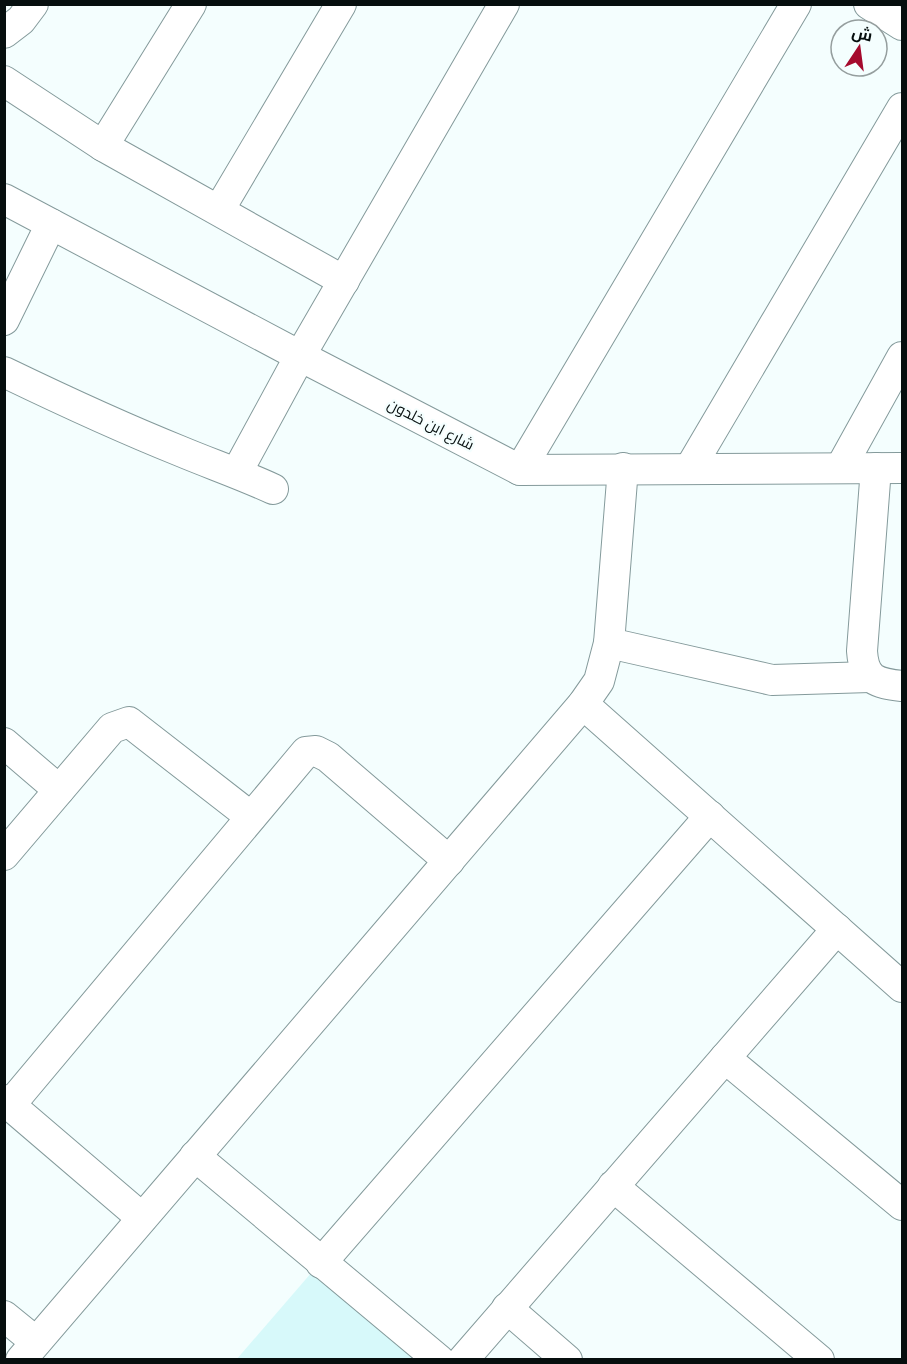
<svg xmlns="http://www.w3.org/2000/svg" width="907" height="1364" viewBox="0 0 907 1364" font-family="Poppins,Cairo,sans-serif">
	<rect width="100%" height="100%" fill="#f4fefe"/>
	<polygon fill="#d7f9fa" points="312,1272 415,1359 236,1360"/>
	<g fill="none" stroke-linecap="round" stroke-linejoin="round">
		<g stroke="#849a9b" stroke-width="32">
			<g id="minor">
				<polyline points="869,4 902,25"/>
				<polyline points="4,33 21,20 33,4"/>
				<polyline points="4,81 103,146 344,281"/>
				<polyline points="103,146 191,4"/>
				<polyline points="4,199 300,356 520,470 902,468"/>
				<polyline points="219,210 341,4"/>
				<polyline points="4,320 51,224"/>
				<path d="M4 372C62 400 120 427 180 451 211 464 243 475 273 489"/>
				<polyline points="841,467 902,357"/>
				<polyline points="690,468 902,108"/>
				<path d="M876 468 862 651C864 680 876 683 902 686"/>
				<polyline points="520,470 796,4"/>
				<polyline points="237,472 300,356 504,4"/>
				<polyline points="609,643 772,680 870,677"/>
				<polyline points="583,704 902,987"/>
				<polyline points="4,743 59,790"/>
				<polyline points="4,855 112,728 129,722 251,817"/>
				<polyline points="725,1058 902,1205"/>
				<polyline points="4,1100 142,1218"/>
				<polyline points="10,1105 306,752 316,751 328,757 449,861"/>
				<polyline points="195,1156 439,1360"/>
				<polyline points="613,1186 819,1360"/>
				<polyline points="321,1263 710,816"/>
				<polyline points="507,1308 567,1360"/>
				<polyline points="4,1316 36,1342"/>
				<polyline points="21,1360 583,704 599,681 609,643 623,468"/>
				<polyline points="463,1360 837,929"/>
			</g>
		</g>
		<use href="#minor" stroke="#fff" stroke-width="30"/>
	</g>
	<g text-anchor="middle" dominant-baseline="central" stroke-width="4.5" stroke-linejoin="round" paint-order="stroke">
		<g font-size="15" fill="#060e0e" stroke="#f4fefe">
			<text transform="translate(431 424) rotate(27)">شارع ابن خلدون</text>
		</g>
	</g>
	<rect width="907" height="1364" fill="none" stroke="#060e0e" stroke-width="12"/>
	<g transform="translate(859 48) rotate(13)"><circle r="28" fill="#f4fefe" stroke="#959e9e" stroke-width="1.5"/>
	<path d="M0-4.5L10 22L0 15L-10 22Z" fill="#a50a2d"/>
	<text y="-9" font-size="16" font-weight="bold" text-anchor="middle" fill="#060e0e">ش</text>
	</g>
</svg>
